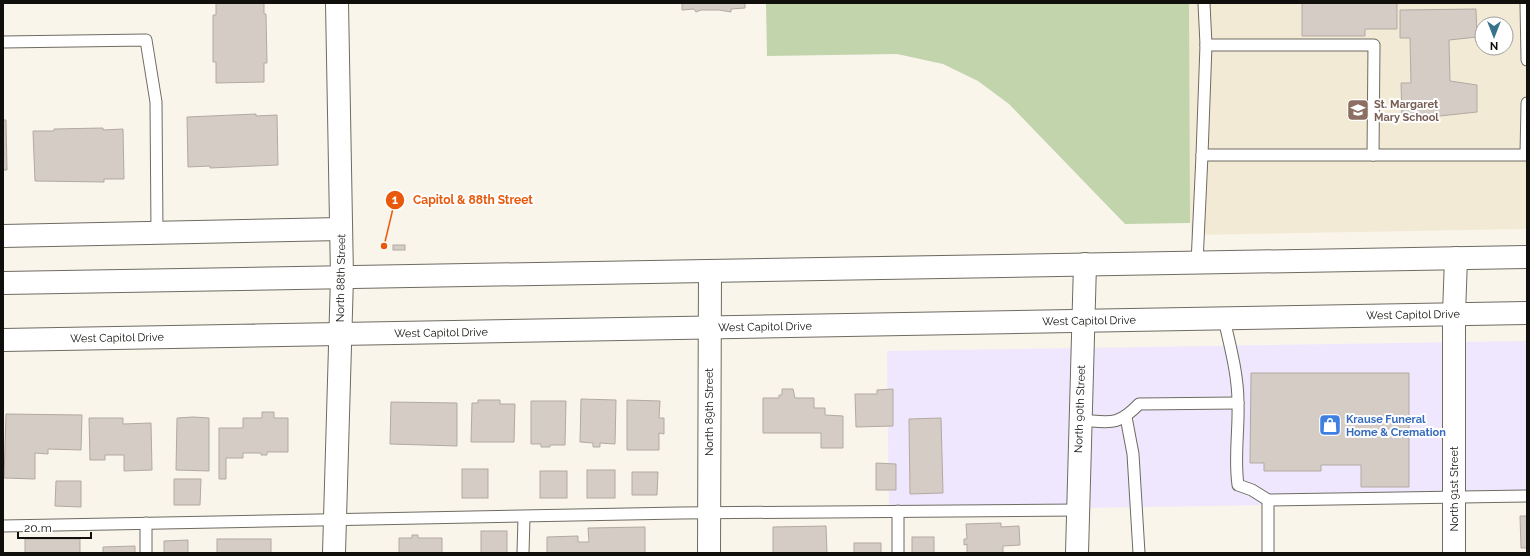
<svg xmlns="http://www.w3.org/2000/svg" width="1530" height="556" viewBox="0 0 1530 556" font-family="Raleway,sans-serif">
	<rect width="100%" height="100%" fill="#f9f5eb"/>
	<polygon fill="#eee7fd" points="1527,341 1527,501 889,511 887,351"/>
	<path fill="#f3ead5" fill-rule="evenodd" d="M1189 3H1527V229L1191 235 1188 173ZM1482 24H1506V48H1482Z"/>
	<polygon fill="#c1d4ac" points="766,3 1189,3 1190,223 1125,224 1009,104 978,81 943,64 897,54 767,56"/>
	<g fill="#d6ccc6" stroke="#b3a9a3">
		<polygon points="216,3 264,3 264,14 266,14 267,63 264,63 264,82 216,83 216,62 213,62 213,15 216,15"/>
		<polygon points="682,3 745,3 745,8 731,9 731,12 719,10 701,10 696,12 694,9 682,10"/>
		<polygon points="1302,3 1397,3 1397,29 1365,29 1365,36 1302,36"/>
		<polygon points="1476,9 1477,37 1449,40 1450,81 1477,85 1477,112 1430,117 1417,121 1402,118 1401,83 1411,83 1410,38 1400,38 1400,10"/>
		<polygon points="256,114 256,116 277,115 278,165 210,168 210,166 188,167 187,117"/>
		<polygon points="3,120 6,120 7,170 3,170"/>
		<polygon points="103,128 103,130 123,129 124,179 104,179 104,182 35,181 33,131 54,131 54,129"/>
		<rect x="393" y="245" width="12" height="5"/>
		<polygon points="1251,373 1409,373 1409,487 1361,487 1361,465 1321,465 1321,471 1264,471 1264,463 1250,463"/>
		<polygon points="782,389 793,389 795,398 814,398 814,408 825,408 825,415 843,416 843,448 821,448 821,433 763,433 763,398 779,398 779,395 782,395"/>
		<polygon points="893,389 893,426 856,427 855,394 877,394 877,390"/>
		<polygon points="581,399 616,400 615,444 600,443 600,447 593,447 593,443 580,442"/>
		<polygon points="478,400 500,400 500,404 515,404 514,442 471,442 472,403 478,403"/>
		<polygon points="627,400 660,401 659,418 664,418 664,434 659,433 659,450 627,450"/>
		<polygon points="531,401 566,401 565,445 550,445 550,447 541,447 541,444 531,444"/>
		<polygon points="391,402 457,403 457,446 390,444"/>
		<polygon points="262,412 274,412 274,418 288,418 288,452 267,452 267,455 261,455 261,453 243,453 243,458 226,458 226,479 219,479 219,428 243,428 243,418 262,418"/>
		<polygon points="6,414 82,415 81,450 48,449 48,454 35,453 35,479 4,478"/>
		<polygon points="193,417 209,418 209,471 176,470 177,418"/>
		<polygon points="89,418 123,418 123,424 151,423 152,470 124,471 124,455 105,455 105,460 90,460"/>
		<polygon points="941,418 943,493 910,494 909,419"/>
		<polygon points="876,463 896,464 896,490 876,490"/>
		<rect x="462" y="469" width="26" height="29"/>
		<rect x="587" y="470" width="28" height="28"/>
		<rect x="540" y="471" width="27" height="27"/>
		<polygon points="632,472 658,472 657,495 632,495"/>
		<polygon points="174,479 201,479 200,505 174,505"/>
		<polygon points="56,481 81,481 81,507 55,506"/>
		<polygon points="1520,516 1527,516 1527,548 1521,548"/>
		<polygon points="1001,523 1001,527 1019,526 1020,545 1003,546 1003,553 967,553 967,544 964,545 964,539 967,539 966,524"/>
		<polygon points="826,526 827,553 773,553 773,527"/>
		<polygon points="645,527 645,553 547,553 547,537 578,536 578,542 589,542 588,528"/>
		<rect x="481" y="531" width="26" height="22"/>
		<polygon points="412,535 418,535 418,538 442,538 442,553 399,553 399,538 412,538"/>
		<rect x="912" y="537" width="22" height="16"/>
		<rect x="25" y="539" width="55" height="14"/>
		<rect x="217" y="539" width="54" height="14"/>
		<polygon points="188,540 188,553 164,553 164,541"/>
		<rect x="854" y="543" width="27" height="10"/>
		<polygon points="135,546 135,553 103,553 103,547"/>
	</g>
	<g fill="none" stroke-linecap="round" stroke-linejoin="round">
		<g stroke="#6f6b62" stroke-width="13">
			<g id="lane">
				<polyline points="1526,3 1527,60"/>
				<polyline points="3,42 146,40 156,102 157,233"/>
				<polyline points="1206,45 1374,45 1373,155"/>
				<polyline points="1202,155 1206,45 1204,3"/>
				<polyline points="1197,263 1202,155 1526,155 1527,103"/>
				<path d="M1224 319C1230 346 1238 374 1238 403 1239 431 1234 457 1238 485L1252 490 1268 500"/>
				<polyline points="1126,417 1133,454 1139,553"/>
				<path d="M1080 420C1110 422 1117 427 1139 404L1238 403"/>
				<polyline points="146,523 146,553"/>
				<polyline points="3,526 680,513 1078,510"/>
				<polyline points="523,553 524,517"/>
				<polyline points="898,553 898,511"/>
				<polyline points="1268,553 1268,500 1527,496"/>
			</g>
		</g>
		<g stroke="#6f6b62" stroke-width="24">
			<g id="street">
				<polyline points="3,236 341,229"/>
				<polyline points="334,553 342,277 337,3"/>
				<polyline points="709,553 710,271"/>
				<polyline points="1077,553 1085,264"/>
				<polyline points="1454,553 1454,314 1456,258"/>
			</g>
		</g>
		<g stroke="#6f6b62" stroke-width="24">
			<g id="primary">
				<polyline points="3,283 1527,257"/>
				<polyline points="3,340 1527,313"/>
			</g>
		</g>
		<use href="#lane" stroke="#fff" stroke-width="11"/>
		<use href="#street" stroke="#fff" stroke-width="22"/>
		<use href="#primary" stroke="#fff" stroke-width="22"/>
	</g>
	<defs>
		<g id="school-square" transform="scale(1.15)"><rect x="-9" y="-9" width="18" height="18" rx="4" fill="#8d6e63" stroke="#fff"/><path d="M0-5L7-2L0 1L-7-2ZM-4 1L0 2.5L4 1V4Q0 6-4 4Z" fill="#fff"/></g>
		<g id="shop-square" transform="scale(1.15)"><rect x="-9" y="-9" width="18" height="18" rx="4" fill="#3f7fe0" stroke="#fff"/><path d="M-5-2.5h2.3a2.7 3.5 0 0 1 5.4 0H5L5.5 6h-11ZM-1.5-2.5h3a1.5 2.3 0 0 0-3 0Z" fill="#fff"/></g>
	</defs>
	<g fill-rule="evenodd">
		<use href="#school-square" x="1358" y="110"/>
		<use href="#shop-square" x="1330" y="425"/>
	</g>
	<g text-anchor="middle" dominant-baseline="central" stroke-width="4" stroke-linejoin="round" paint-order="stroke">
		<g font-size="11" font-weight="bold" fill="#785e54" stroke="#fff" text-anchor="start">
			<text x="1374" y="104">St. Margaret<tspan x="1374" dy="13">Mary School</tspan></text>
		</g>
		<g font-size="11" fill="#100f0b" stroke="#fff">
			<text transform="translate(341 278) rotate(-89)">North 88th Street</text>
			<text transform="translate(1413 315) rotate(-1)">West Capitol Drive</text>
			<text transform="translate(1089 321) rotate(-1)">West Capitol Drive</text>
			<text transform="translate(765 327) rotate(-1)">West Capitol Drive</text>
			<text transform="translate(441 333) rotate(-1)">West Capitol Drive</text>
			<text transform="translate(117 338) rotate(-1)">West Capitol Drive</text>
			<text transform="translate(1080 409) rotate(-88)">North 90th Street</text>
			<text transform="translate(709 412) rotate(-90)">North 89th Street</text>
			<text transform="translate(1454 489) rotate(-90)">North 91st Street</text>
		</g>
		<g font-size="11" font-weight="bold" fill="#366cbe" stroke="#fff" text-anchor="start">
			<text x="1346" y="419">Krause Funeral<tspan x="1346" dy="13">Home &amp; Cremation</tspan></text>
		</g>
	</g>
	<path fill="none" stroke="#e8590c" stroke-width="1.5" d="M384 246L395 200"/>
	<g fill="#e8590c" stroke="#fff" stroke-width="1.5">
		<circle cx="384" cy="246" r="4"/>
		<circle cx="395" cy="200" r="10"/>
	</g>
	<g font-size="12" text-anchor="middle" font-weight="bold" fill="#fff">
		<text x="395" y="204">1</text>
	</g>
	<g font-size="12" text-anchor="middle" font-weight="bold" fill="#e8590c" stroke="#fff" stroke-width="4" stroke-linejoin="round" paint-order="stroke">
		<text x="473" y="204">Capitol &amp; 88th Street</text>
	</g>
	<rect width="1530" height="556" fill="none" stroke="#100f0b" stroke-width="8"/>
	<g transform="translate(1494 36) rotate(180)"><circle r="19" fill="#ffffff" stroke="#9f9f9d"/>
	<path d="M0-3L7 15L0 10L-7 15Z" fill="#37738a"/>
	<text y="-6" font-size="11" font-weight="bold" text-anchor="middle" fill="#100f0b">N</text>
	</g>
	<path d="M18 532v6h73v-6" fill="none" stroke="#100f0b" stroke-width="2"/>
	<text x="24" y="532" font-size="12" fill="#100f0b" stroke="#ffffff" stroke-width="3" paint-order="stroke">20 m</text>
</svg>
